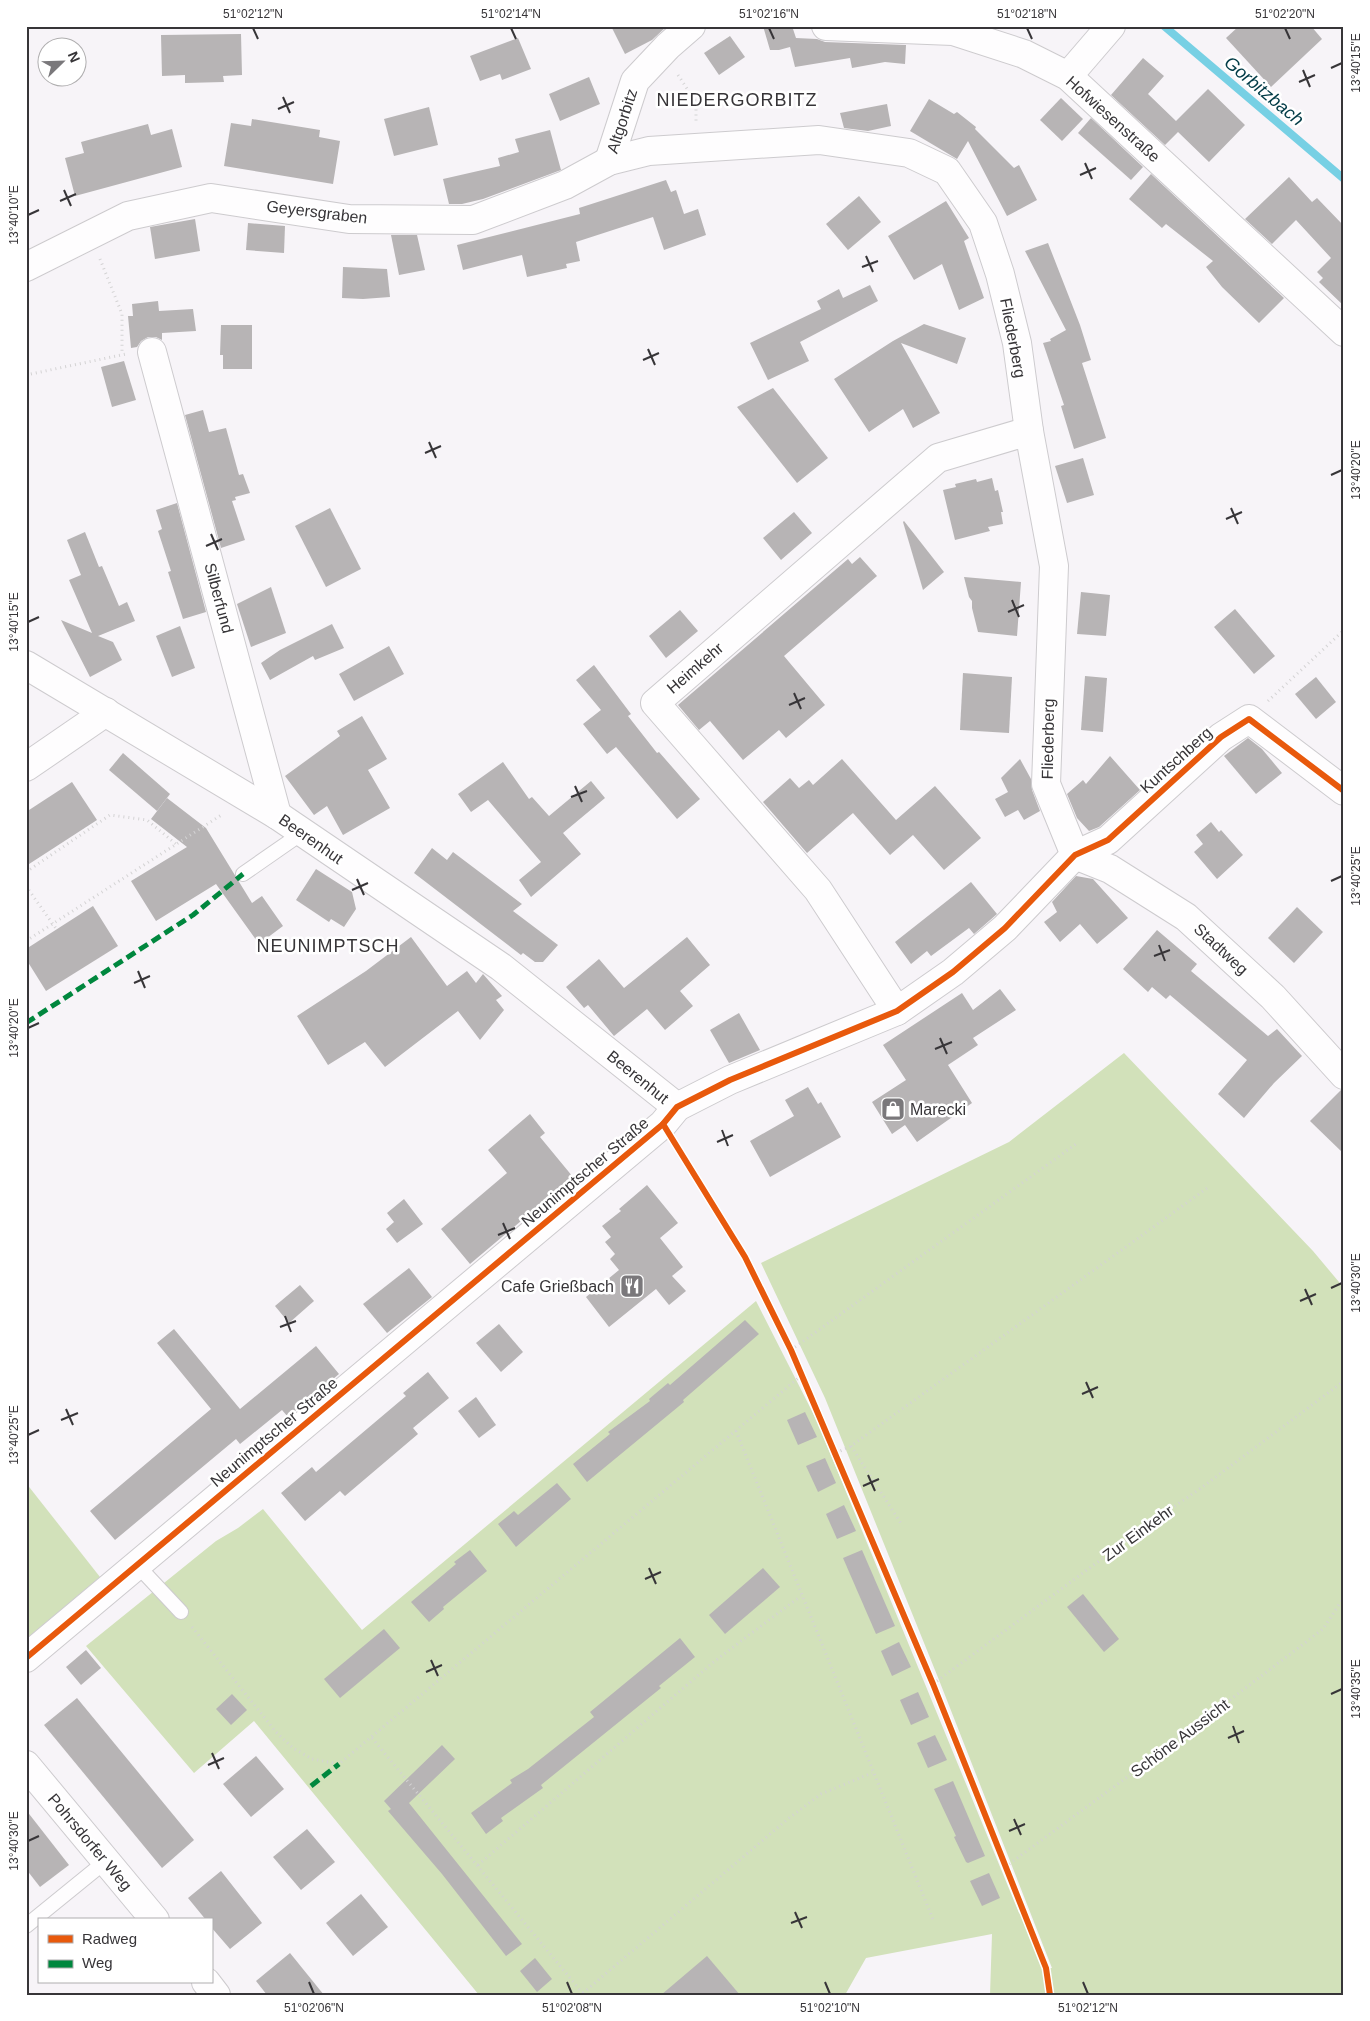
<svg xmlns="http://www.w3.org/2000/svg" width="1370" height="2021" viewBox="0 0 1370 2021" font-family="Helvetica,sans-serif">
	<rect width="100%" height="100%" fill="#f7f4f8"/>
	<g fill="#d2e1ba">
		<polygon points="1124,1053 1313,1251 1344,1288 1344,1995 990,1995 992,1934 866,1958 845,1995 479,1995 254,1721 194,1773 86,1646 216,1541 238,1528 263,1509 362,1630 756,1301 817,1421 1019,1913 1024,1915 1046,1968 1052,1968 939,1680 825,1398 761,1263 1009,1142"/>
		<polygon points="26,1483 100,1577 26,1639"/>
	</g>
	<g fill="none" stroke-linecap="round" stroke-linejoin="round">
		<polyline stroke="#77d0e4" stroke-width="8" points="1164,26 1344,179"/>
	</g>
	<g fill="#b7b4b5">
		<polygon points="611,26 667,26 652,40 625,54"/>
		<polygon points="763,26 792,26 796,38 817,39 825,42 906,45 905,64 885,62 852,68 850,58 795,67 790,47 779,50 770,50"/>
		<polygon points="1239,26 1311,26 1322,39 1271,87 1226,38"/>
		<polygon points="241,34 242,75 223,76 224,82 185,83 185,75 162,76 161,35"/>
		<polygon points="730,36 745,57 719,75 704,53"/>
		<polygon points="518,38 531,69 502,80 500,74 480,81 470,56"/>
		<polygon points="1143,58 1164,76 1148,94 1176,121 1208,89 1245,125 1209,162 1178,132 1165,145 1111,95"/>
		<polygon points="589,77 600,104 560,121 549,94"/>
		<polygon points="1061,98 1083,119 1062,141 1040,120"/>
		<polygon points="929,99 954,114 957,112 976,127 975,129 1014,168 1019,165 1037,200 1007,216 968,141 957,159 910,131"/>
		<polygon points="887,104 891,126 868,131 844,128 840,113"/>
		<polygon points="429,107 438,145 394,156 384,119"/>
		<polygon points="1091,118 1143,167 1131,180 1078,133"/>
		<polygon points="252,119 320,130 319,137 340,141 333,184 224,166 231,123 251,126"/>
		<polygon points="148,124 151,135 172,129 182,167 75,196 65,158 84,153 81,142"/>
		<polygon points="550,130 561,170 483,199 462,204 449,204 443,179 500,166 498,158 519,152 515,139"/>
		<polygon points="1151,174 1284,298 1259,323 1222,287 1206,267 1213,261 1166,224 1162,228 1129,199"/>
		<polygon points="1289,177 1312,202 1317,198 1344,226 1344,306 1319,282 1323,278 1317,272 1331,258 1296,220 1272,244 1245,219"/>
		<polygon points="666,180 671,192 676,190 684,214 698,209 706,235 664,250 653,217 576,242 580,261 566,264 567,268 527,277 522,255 463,270 457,245 580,214 579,208"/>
		<polygon points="859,196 881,222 848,250 826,224"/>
		<polygon points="946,201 969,238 964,241 984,298 959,310 942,264 914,280 888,236"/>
		<polygon points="195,219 200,251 155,259 150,227"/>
		<polygon points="248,223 285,226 284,253 246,250"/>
		<polygon points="391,235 417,235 425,270 399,275"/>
		<polygon points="1048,243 1080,325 1091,360 1082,363 1106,438 1074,449 1061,406 1064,405 1043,343 1051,341 1050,339 1066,330 1025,251"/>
		<polygon points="343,267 387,269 390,297 363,299 342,298"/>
		<polygon points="870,285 878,301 800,342 809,361 768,380 750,343 821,309 817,301 839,289 843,298"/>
		<polygon points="158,301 159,311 193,309 196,331 162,333 162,340 156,337 148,337 141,341 137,347 131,348 128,316 133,316 132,304"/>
		<polygon points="924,324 966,338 957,364 901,343 940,413 913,428 903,409 869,432 834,379 893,341"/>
		<polygon points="221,325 252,325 252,369 223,369 223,355 220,355"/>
		<polygon points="124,361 136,400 112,407 101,367"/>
		<polygon points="773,388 828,458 797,483 737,407"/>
		<polygon points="203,410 209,432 226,428 239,475 243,474 250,493 235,497 236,500 232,501 245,540 221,548 185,415"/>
		<polygon points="1083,458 1094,495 1067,503 1055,466"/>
		<polygon points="992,478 995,491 998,490 1003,512 1001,512 1003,524 988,527 990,531 955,540 943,490 956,487 955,484 976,479 977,482"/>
		<polygon points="177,503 206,612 183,619 168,572 171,571 158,531 162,529 156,510"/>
		<polygon points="330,508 361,569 326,587 295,526"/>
		<polygon points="794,512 812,533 781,560 763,538"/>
		<polygon points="904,521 944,572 923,590 903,522"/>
		<polygon points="85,532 99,567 102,566 119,606 127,602 135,621 98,636 113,642 122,660 90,677 61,620 92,633 69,580 81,575 67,540"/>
		<polygon points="860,557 877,576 784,656 825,705 786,738 779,730 743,760 710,721 699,730 678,705 848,559 852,564"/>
		<polygon points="964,577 1021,582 1017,636 978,632 972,608 972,601 969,597"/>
		<polygon points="271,587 286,633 251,647 237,604"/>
		<polygon points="1081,592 1110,595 1106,636 1077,634"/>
		<polygon points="1235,609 1275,656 1254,674 1214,627"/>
		<polygon points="680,610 698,631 666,658 649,636"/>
		<polygon points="332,624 344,648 315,660 313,656 270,680 261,663 280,650"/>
		<polygon points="180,626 195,668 172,677 156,636"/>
		<polygon points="389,646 404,674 354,701 339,674"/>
		<polygon points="594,665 631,714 628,716 657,753 659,752 700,799 677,819 616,747 607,754 583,724 601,710 576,680"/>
		<polygon points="963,673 1012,677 1009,733 960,730"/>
		<polygon points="1085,676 1107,678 1103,732 1081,730"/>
		<polygon points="1316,677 1336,702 1316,719 1295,694"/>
		<polygon points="362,716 387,759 368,770 390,808 343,835 327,806 314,815 285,776 340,736 337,731"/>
		<polygon points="1248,738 1262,749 1282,773 1256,794 1224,756"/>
		<polygon points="123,753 170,794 157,811 109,770"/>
		<polygon points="1110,756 1140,790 1099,827 1089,831 1077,818 1067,794 1083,780 1086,784"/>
		<polygon points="842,759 896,820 935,786 981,838 944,870 913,835 890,855 853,813 807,853 763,802 790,778 799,788 809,780 813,785"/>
		<polygon points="1020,759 1031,779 1032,790 1040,811 1024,820 1018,810 1005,817 995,799 1008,792 1001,778"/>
		<polygon points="503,762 529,799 532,797 549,816 591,781 605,798 563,833 581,854 531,897 519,880 541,862 488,800 471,812 458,794"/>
		<polygon points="72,782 97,820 26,866 26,812"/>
		<polygon points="167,798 206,828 252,903 262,896 283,926 259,944 216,884 156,921 131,881 187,847 151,819"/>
		<polygon points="1211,822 1219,832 1221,830 1243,855 1217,879 1194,852 1203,844 1196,835"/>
		<polygon points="432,848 447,860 453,852 522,904 513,911 558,945 543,962 535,962 523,953 521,955 414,873"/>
		<polygon points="316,869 352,892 356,909 344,927 331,919 329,922 296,900"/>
		<polygon points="1076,876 1093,879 1128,918 1097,944 1080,924 1060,942 1044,922 1057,912 1052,902"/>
		<polygon points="971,882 997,914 974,934 969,928 931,956 927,951 911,964 895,942"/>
		<polygon points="93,906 118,946 46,991 26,959 26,949"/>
		<polygon points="1297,907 1323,932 1294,963 1268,938"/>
		<polygon points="1157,930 1197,964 1191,971 1268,1036 1277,1029 1302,1056 1274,1083 1244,1118 1218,1094 1247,1060 1170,995 1166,999 1152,987 1148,992 1123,969"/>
		<polygon points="411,937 447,986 467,971 476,983 483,974 502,996 496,1000 504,1010 480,1040 458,1011 385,1067 365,1042 328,1065 297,1016 366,971"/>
		<polygon points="687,937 710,965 680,991 693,1006 665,1030 647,1009 614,1036 588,1005 584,1008 566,987 599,959 624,988"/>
		<polygon points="1000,989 1016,1010 973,1038 978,1045 948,1065 972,1103 917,1142 905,1125 892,1134 872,1102 906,1080 883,1045 962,993 973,1010"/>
		<polygon points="739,1013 760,1050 729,1063 710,1030"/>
		<polygon points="808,1087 818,1104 821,1102 841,1137 770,1177 750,1141 794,1116 785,1100"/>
		<polygon points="1341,1090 1344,1090 1344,1154 1310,1121"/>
		<polygon points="530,1114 545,1133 540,1137 573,1177 470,1264 441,1229 507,1173 488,1150"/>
		<polygon points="647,1185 678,1223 660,1238 683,1267 672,1276 686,1291 669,1305 656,1289 609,1327 586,1297 619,1270 610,1259 615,1254 605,1242 611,1237 602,1226 621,1211 619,1209"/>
		<polygon points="404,1199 423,1224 397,1243 386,1229 394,1222 387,1213"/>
		<polygon points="409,1268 432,1297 387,1333 363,1304"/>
		<polygon points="300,1285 314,1301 289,1323 275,1306"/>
		<polygon points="745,1320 759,1334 683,1400 684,1402 587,1482 573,1464 610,1434 608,1432 650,1401 649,1399 668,1383 670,1385"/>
		<polygon points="499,1324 523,1352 501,1372 476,1343"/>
		<polygon points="174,1329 240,1409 316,1346 339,1374 288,1417 282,1410 240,1444 236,1439 115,1540 90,1511 211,1409 157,1343"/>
		<polygon points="428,1372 449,1398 413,1428 418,1434 345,1496 340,1491 305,1521 281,1493 312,1467 316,1472 406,1396 403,1393"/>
		<polygon points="476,1397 496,1425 479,1438 458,1411"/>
		<polygon points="805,1412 817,1437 798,1445 787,1420"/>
		<polygon points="825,1458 836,1483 818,1492 806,1466"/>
		<polygon points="557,1483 571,1499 516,1547 498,1524 514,1511 518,1515"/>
		<polygon points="844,1505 856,1531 837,1539 826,1514"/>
		<polygon points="470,1550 487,1571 443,1607 444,1609 429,1622 411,1602 456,1564 454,1562"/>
		<polygon points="862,1550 895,1626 876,1634 843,1558"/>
		<polygon points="763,1568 780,1587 725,1634 709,1615"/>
		<polygon points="1083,1594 1119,1639 1104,1652 1067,1607"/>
		<polygon points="384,1629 400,1648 340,1698 324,1679"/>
		<polygon points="680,1638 695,1657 659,1686 661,1688 541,1785 543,1788 501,1818 503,1821 486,1834 471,1813 512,1783 510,1780 528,1769 594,1717 590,1712"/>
		<polygon points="899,1642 911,1667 892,1676 881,1651"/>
		<polygon points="86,1650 101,1668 81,1685 66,1667"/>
		<polygon points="918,1692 929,1717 911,1725 900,1700"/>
		<polygon points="232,1694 247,1710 231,1725 216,1709"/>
		<polygon points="77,1698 194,1840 162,1868 44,1725"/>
		<polygon points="935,1735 947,1760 928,1768 917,1743"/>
		<polygon points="442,1745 455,1759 409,1803 522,1944 506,1956 442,1874 388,1811 391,1809 384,1801"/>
		<polygon points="256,1756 284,1789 251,1817 223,1784"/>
		<polygon points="953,1781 985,1856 968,1863 966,1862 954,1837 956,1836 934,1789"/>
		<polygon points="26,1810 69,1865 40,1887 26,1869"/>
		<polygon points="307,1829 335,1862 301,1890 273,1857"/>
		<polygon points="221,1871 262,1923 230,1949 211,1927 211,1920 206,1920 188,1898"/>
		<polygon points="989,1873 1000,1898 982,1906 970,1881"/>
		<polygon points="361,1894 388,1927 353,1956 326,1923"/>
		<polygon points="290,1953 324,1995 267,1995 256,1981"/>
		<polygon points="707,1956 740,1995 661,1995"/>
		<polygon points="535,1958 552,1979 537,1992 520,1971"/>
	</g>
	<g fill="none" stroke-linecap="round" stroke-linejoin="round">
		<g stroke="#cdcbce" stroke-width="16">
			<g id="lane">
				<polyline points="243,874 302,833"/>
				<polyline points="137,1565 181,1612"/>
				<polyline points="26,1926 106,1861"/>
			</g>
		</g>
		<g stroke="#cdcbce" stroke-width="30">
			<g id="street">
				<polyline points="826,26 953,31 1024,54 1068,76 1344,332"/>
				<polyline points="1068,76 1111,26"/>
				<polyline points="609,161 635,81 668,46 691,26"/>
				<polyline points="26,267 128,216 211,198 349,219 473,220 565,185 609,161 649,151 819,140 909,153 947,171 983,223 1000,274 1017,343 1029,431 1054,566 1046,784 1075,855"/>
				<polyline points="152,352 277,815"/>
				<polyline points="26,665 277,815 501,967 677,1107"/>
				<polyline points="26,767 106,712"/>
				<polyline points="1075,855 1110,869 1186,917 1273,997 1344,1075"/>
				<polyline points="897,1011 818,890 655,703 938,458 1029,431"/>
				<polyline points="26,1658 663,1124 677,1107 730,1080 897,1011 953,972 1005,928 1075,855 1108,840 1221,737 1249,719 1344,791"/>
				<polyline points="26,1765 155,1920"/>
				<polyline points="206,1982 216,1995"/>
			</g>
		</g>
		<g stroke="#d4d3d4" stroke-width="3" stroke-dasharray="1 4" stroke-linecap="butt">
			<polyline points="678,75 696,102 696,121"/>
			<polyline points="100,259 122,314 122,354"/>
			<polyline points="26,375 126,354"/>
			<polyline points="1268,701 1344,630"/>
			<polyline points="26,872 110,815 147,820 176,844"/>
			<polyline points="26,886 57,930"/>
			<polyline points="26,941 223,814"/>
			<polyline points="791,1350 1076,1144"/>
			<polyline points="736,1431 934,1922"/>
			<polyline points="851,1446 902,1525"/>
			<polyline points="836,1453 851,1446 1210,1186"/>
			<polyline points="192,1627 276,1732 293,1748 312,1759 339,1764 802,1375"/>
			<polyline points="933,1684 1149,1524 1201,1488 1344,1381"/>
			<polyline points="372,1738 584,1995"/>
			<polyline points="478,1865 716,1660 801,1596"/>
			<polyline points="1005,1867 1168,1747 1323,1629 1344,1597"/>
			<polyline points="583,1993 789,1818 821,1794 872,1773"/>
		</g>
		<use href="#lane" stroke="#fefdfe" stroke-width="14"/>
		<use href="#street" stroke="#fefdfe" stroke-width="28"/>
		<g stroke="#00873e" stroke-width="5" stroke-dasharray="10 5" stroke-linecap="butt">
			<polyline points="26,1023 193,915 243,874"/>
			<polyline points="311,1786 339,1764"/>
		</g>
		<g stroke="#fff" stroke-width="9">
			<g id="cycleway">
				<polyline points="663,1124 745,1257 791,1350 933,1684 1046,1968 1050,1995"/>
				<polyline points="26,1658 663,1124 677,1107 730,1080 897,1011 953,972 1005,928 1075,855 1108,840 1221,737 1249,719 1344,791"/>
			</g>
		</g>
		<use href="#cycleway" stroke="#e8590c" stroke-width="6"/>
	</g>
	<path fill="none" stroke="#373538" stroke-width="2" d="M253 28 258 39M511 28 516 39M769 28 774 39M1027 28 1032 39M1285 28 1290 39M1331 68 1342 63M1303 70 1310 87M1299 82 1315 75M283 97 290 113M278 109 294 102M1085 163 1092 179M1080 175 1096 168M64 190 71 206M60 201 76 194M28 215 39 210M866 256 873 272M862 267 878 261M648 349 655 365M643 360 659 353M429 442 436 458M425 453 441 446M1331 475 1342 470M1231 508 1238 524M1226 519 1242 512M211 534 218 550M206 546 222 539M1012 600 1019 617M1008 612 1024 605M28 622 39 617M794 693 801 709M789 705 805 698M575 786 582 802M571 797 587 791M357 879 364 895M1331 881 1342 876M352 890 368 883M1159 945 1165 961M1154 956 1170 950M138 971 145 988M134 983 150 976M28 1028 39 1023M940 1038 947 1054M935 1049 952 1042M722 1130 728 1146M717 1142 733 1135M503 1223 510 1239M498 1235 515 1228M1331 1288 1342 1283M1305 1289 1312 1305M1300 1301 1316 1294M285 1316 291 1332M280 1327 296 1321M1086 1382 1093 1398M1082 1394 1098 1387M66 1409 73 1425M61 1420 78 1413M28 1435 39 1430M868 1475 875 1491M863 1486 879 1479M649 1568 656 1584M645 1579 661 1572M431 1660 438 1676M426 1672 442 1665M1331 1694 1342 1689M1233 1726 1239 1743M1228 1738 1244 1731M212 1753 219 1769M208 1765 224 1758M1014 1819 1021 1835M1009 1831 1025 1824M28 1841 39 1836M795 1912 802 1928M791 1923 807 1917M309 1982 314 1994M567 1982 572 1994M825 1982 830 1994M1083 1982 1088 1994"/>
	<defs>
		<g id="shop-square" transform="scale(1.25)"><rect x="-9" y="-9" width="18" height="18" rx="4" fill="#7a787b" stroke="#fff"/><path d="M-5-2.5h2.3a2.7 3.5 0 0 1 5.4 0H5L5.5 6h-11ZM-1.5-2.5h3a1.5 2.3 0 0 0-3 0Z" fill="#fff"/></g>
		<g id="restaurant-square" transform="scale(1.25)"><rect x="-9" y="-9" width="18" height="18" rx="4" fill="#7a787b" stroke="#fff"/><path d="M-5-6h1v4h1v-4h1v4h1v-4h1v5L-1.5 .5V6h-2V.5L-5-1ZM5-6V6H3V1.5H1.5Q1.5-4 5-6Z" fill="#fff"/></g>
	</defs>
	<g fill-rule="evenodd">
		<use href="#shop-square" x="893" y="1109"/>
		<use href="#restaurant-square" x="632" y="1286"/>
	</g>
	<g text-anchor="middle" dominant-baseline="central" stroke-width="5" stroke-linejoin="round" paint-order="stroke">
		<g font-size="16" fill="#373538" stroke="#fff">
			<text transform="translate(1113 119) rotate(42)">Hofwiesenstraße</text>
			<text transform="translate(622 121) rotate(-72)">Altgorbitz</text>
			<text transform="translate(317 212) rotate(7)">Geyersgraben</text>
			<text transform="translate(1013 338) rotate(79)">Fliederberg</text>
			<text transform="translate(219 598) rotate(75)">Silberfund</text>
			<text transform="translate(695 668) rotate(-41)">Heimkehr</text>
			<text transform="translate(1048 739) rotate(-89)">Fliederberg</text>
			<text transform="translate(1176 760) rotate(-42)">Kuntschberg</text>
			<text transform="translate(311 839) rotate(35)">Beerenhut</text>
			<text transform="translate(1221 949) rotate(43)">Stadtweg</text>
			<text transform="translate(638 1077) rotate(39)">Beerenhut</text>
			<text transform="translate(585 1172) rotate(-40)">Neunimptscher Straße</text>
			<text transform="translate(274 1432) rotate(-40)">Neunimptscher Straße</text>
			<text transform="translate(1138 1533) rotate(-36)">Zur Einkehr</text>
			<text transform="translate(1180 1738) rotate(-37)">Schöne Aussicht</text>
			<text transform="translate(90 1842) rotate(50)">Pohrsdorfer Weg</text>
		</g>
		<g font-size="16" fill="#373538" stroke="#fff" text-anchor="start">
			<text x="910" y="1109">Marecki</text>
			<text x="614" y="1286" text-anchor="end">Cafe Grießbach</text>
		</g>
		<g font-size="18" font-style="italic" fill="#003b46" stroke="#fff">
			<text transform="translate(1264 91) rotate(40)">Gorbitzbach</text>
		</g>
		<g font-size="18" letter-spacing="1" fill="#373538" stroke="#fff">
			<text x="737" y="100">NIEDERGORBITZ</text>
			<text x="328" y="946">NEUNIMPTSCH</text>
		</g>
	</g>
	<rect width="1370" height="2021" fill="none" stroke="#ffffff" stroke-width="55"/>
	<rect x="38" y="1918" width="175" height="65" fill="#ffffff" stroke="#afaeaf"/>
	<rect x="48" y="1935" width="25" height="8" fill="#e8590c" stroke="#afaeaf"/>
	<text x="82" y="1944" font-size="15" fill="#373538">Radweg</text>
	<rect x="48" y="1960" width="25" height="8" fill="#00873e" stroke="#afaeaf"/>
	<text x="82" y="1968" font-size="15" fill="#373538">Weg</text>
	<g transform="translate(62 62) rotate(67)"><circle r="24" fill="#ffffff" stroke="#afaeaf"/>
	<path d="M0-4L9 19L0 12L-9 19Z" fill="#7a787b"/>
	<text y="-8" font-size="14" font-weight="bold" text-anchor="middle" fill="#373538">N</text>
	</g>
	<rect x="28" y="28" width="1314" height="1966" fill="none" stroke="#373538" stroke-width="2"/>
	<g font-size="12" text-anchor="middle" fill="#373538">
		<text x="253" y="18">51°02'12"N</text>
		<text x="511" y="18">51°02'14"N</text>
		<text x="769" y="18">51°02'16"N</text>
		<text x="1027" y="18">51°02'18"N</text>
		<text x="1285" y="18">51°02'20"N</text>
		<text transform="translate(1356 63) rotate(-90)" y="4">13°40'15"E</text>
		<text transform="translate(14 215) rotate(-90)" y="4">13°40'10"E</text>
		<text transform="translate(1356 470) rotate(-90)" y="4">13°40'20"E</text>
		<text transform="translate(14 622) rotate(-90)" y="4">13°40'15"E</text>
		<text transform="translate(1356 876) rotate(-90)" y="4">13°40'25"E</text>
		<text transform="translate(14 1028) rotate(-90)" y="4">13°40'20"E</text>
		<text transform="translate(1356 1283) rotate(-90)" y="4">13°40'30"E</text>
		<text transform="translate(14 1435) rotate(-90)" y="4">13°40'25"E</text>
		<text transform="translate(1356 1689) rotate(-90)" y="4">13°40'35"E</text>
		<text transform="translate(14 1841) rotate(-90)" y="4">13°40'30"E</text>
		<text x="314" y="2012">51°02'06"N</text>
		<text x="572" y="2012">51°02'08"N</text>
		<text x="830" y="2012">51°02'10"N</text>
		<text x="1088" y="2012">51°02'12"N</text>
	</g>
</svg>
